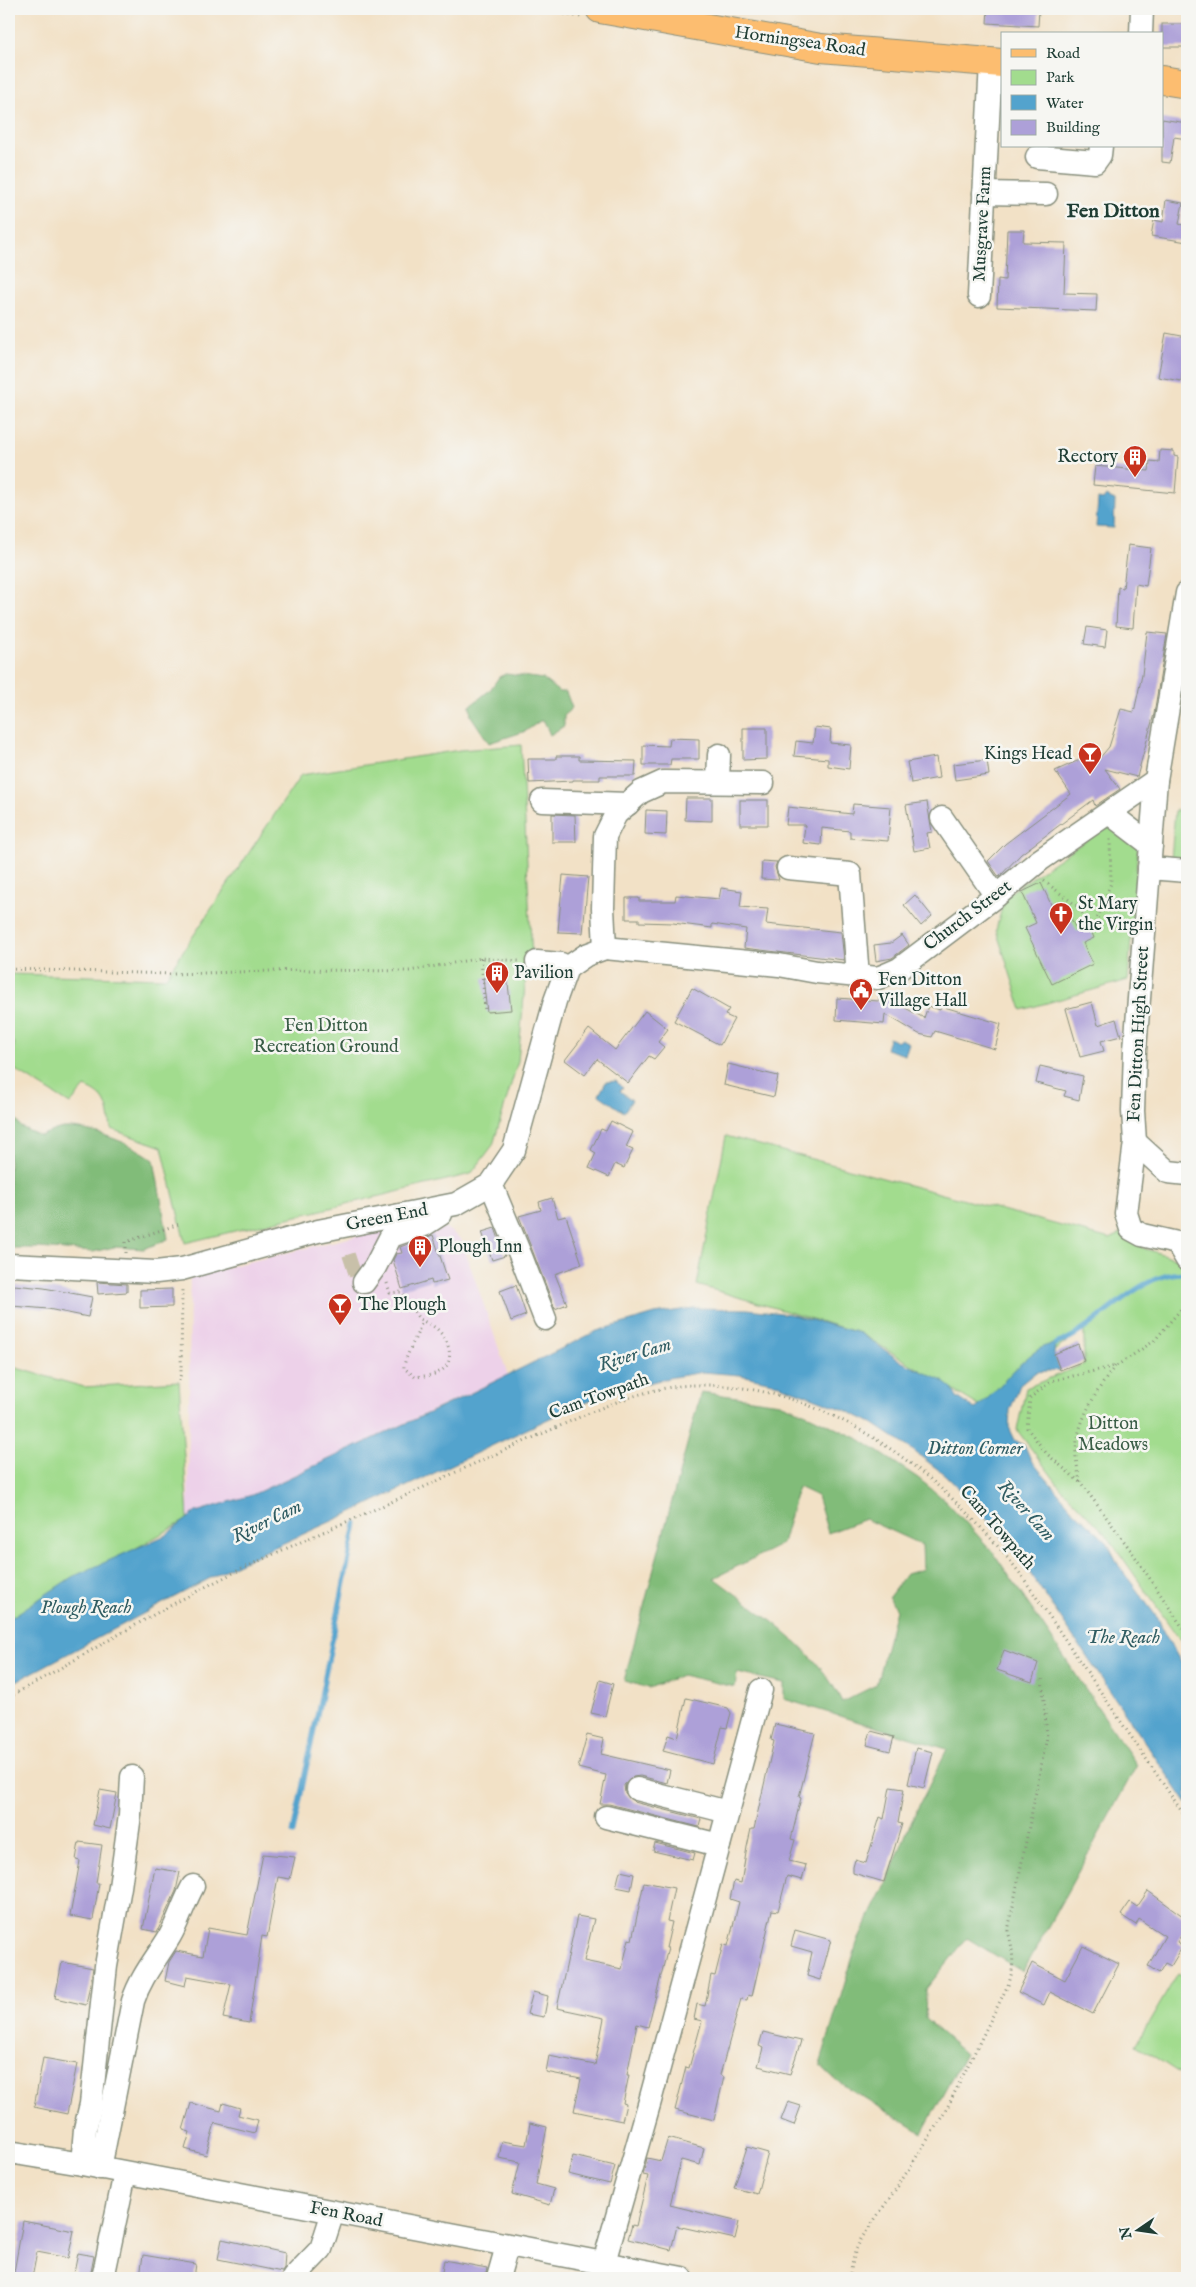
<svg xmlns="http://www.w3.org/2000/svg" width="1196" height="2287" viewBox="0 0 1196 2287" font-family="'IM FELL English',serif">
	<rect width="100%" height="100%" fill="#f6f6f2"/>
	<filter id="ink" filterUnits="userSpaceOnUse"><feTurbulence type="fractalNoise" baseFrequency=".02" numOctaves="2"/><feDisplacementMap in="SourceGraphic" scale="10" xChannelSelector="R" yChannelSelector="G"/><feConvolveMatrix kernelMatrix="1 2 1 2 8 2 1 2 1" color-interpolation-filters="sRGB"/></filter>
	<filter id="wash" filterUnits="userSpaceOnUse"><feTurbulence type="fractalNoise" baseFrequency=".0096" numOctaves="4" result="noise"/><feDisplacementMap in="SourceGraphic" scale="20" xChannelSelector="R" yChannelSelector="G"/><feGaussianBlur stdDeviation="1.12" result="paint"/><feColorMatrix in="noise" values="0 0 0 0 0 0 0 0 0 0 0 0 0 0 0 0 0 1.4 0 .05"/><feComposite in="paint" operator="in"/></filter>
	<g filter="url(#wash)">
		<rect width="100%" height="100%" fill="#f2e1c6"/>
		<polygon fill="#edd1e9" points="424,1225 446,1228 461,1239 508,1375 252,1495 196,1512 188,1519 190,1276 382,1230"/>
		<g fill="#a2dc8e" stroke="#608c61">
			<path d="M521 745 532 960 526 975 518 1061 493 1145 471 1174 185 1243 162 1147 111 1129C108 1107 108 1096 85 1087L70 1104 9 1066V1056L15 1044 9 1039V974L165 978 301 775 460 750Z"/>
			<polygon points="1175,810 1187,810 1187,861 1171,860"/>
			<polygon points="1110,828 1121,830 1138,846 1128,980 1022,1010 996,930 1005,896 1101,830"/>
			<polygon points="726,1136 1110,1239 1131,1229 1143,1248 1187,1262 1187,1650 1106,1534 1061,1488 1017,1430 1026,1388 1084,1364 1084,1329 979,1406 860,1333 697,1285"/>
			<polygon points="9,1366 84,1387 179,1381 188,1519 9,1619"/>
			<polygon points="1178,1973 1187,1978 1187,2071 1184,2076 1136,2045"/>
		</g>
		<g fill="#81bc79" stroke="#507c56" fill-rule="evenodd">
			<polygon points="506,674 543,679 559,692 566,692 572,708 564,715 564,726 550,735 544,721 540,721 526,731 489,743 471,716 470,706 490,690 499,677"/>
			<path d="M9 1109 21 1127 40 1136C48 1133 58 1128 66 1128 90 1127 136 1145 154 1160L168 1239 144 1249 114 1247 93 1252 38 1248H9Z"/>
			<path d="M701 1392 780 1403 811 1416 861 1440 918 1478 946 1501 993 1552 1137 1765 1023 1972 967 1938 926 1989 925 2019 965 2054 922 2133 837 2081 820 2065 857 1943 886 1884 910 1824 947 1749 784 1699V1683L737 1673 735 1687 682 1675 649 1688 624 1681ZM798 1487 817 1496 828 1533 865 1519 922 1545 923 1569 906 1574 889 1597 896 1610 876 1685 842 1702C816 1647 761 1614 714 1578L782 1544Z"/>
		</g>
		<g fill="#53a3cd" stroke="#397080">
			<polygon points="1106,496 1115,500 1114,528 1096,527 1098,499 1103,500"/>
			<polygon points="889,1038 897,1042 901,1039 909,1043 905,1055 886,1049"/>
			<polygon points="616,1081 623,1088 620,1091 632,1100 624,1112 599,1095 606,1082"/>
			<path d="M694 1308 748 1309 789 1314 860 1333 902 1362 943 1381 952 1388 957 1397 975 1409C996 1396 1028 1344 1055 1344L1054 1354 1060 1370 1036 1372 1020 1385 1010 1410 1009 1427 1015 1440 1025 1446 1031 1460 1045 1477 1075 1512 1107 1542 1119 1566 1159 1620 1163 1631 1182 1664 1187 1669V1804L1025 1566 972 1501 944 1474 911 1449 872 1423 845 1410 772 1382 740 1375 703 1372 668 1378 620 1390 567 1410 363 1507 235 1565 9 1685V1619L72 1577 166 1535 196 1512 252 1495 465 1396 597 1331 655 1314Z"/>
		</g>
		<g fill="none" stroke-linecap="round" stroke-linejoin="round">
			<g stroke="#53a3cd" stroke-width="5">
				<path d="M1055 1344C1098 1331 1135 1271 1186 1273"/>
				<polyline points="293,1833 356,1524"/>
			</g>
		</g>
		<g id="blocks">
			<g fill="#ada0d8">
				<polygon points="988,9 1039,9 1038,26 987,23"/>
				<rect x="1162" y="24" width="25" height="23"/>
				<polygon points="1162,119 1187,123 1187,139 1174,137 1170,163 1162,162"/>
				<polygon points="1166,200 1183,203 1179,224 1187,226 1187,242 1151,236 1154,220 1163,222"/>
				<polygon points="1007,230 1024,230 1023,242 1066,243 1064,293 1097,294 1096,311 997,307 998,279 1005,280"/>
				<polygon points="1166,333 1187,337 1187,349 1181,381 1158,377"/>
				<polygon points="1160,450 1174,451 1174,456 1178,457 1175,493 1093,485 1095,466 1149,471 1150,461 1159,462"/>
				<polygon points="1128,545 1151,548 1146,586 1136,584 1133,628 1116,626 1118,587 1123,588"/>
				<polygon points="1087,627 1107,630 1105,647 1084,644"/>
				<polygon points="1147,632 1167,634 1154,714 1137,777 1105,769 1120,789 1095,806 1093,800 1021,854 999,877 988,861 1005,844 1071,794 1055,771 1086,757 1091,768 1109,747 1121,709 1134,712 1142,675"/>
				<polygon points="815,727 831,729 830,743 851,745 849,769 828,766 828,759 794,756 796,741 813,743"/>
				<polygon points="743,728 767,728 767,759 743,760"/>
				<polygon points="670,738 699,739 699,759 671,759 670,765 643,765 643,745 669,746"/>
				<polygon points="556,756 579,756 579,760 636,761 635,776 600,776 600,780 573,780 573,781 529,783 528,759 556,759"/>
				<polygon points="936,757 939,778 911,783 907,762"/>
				<polygon points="987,760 989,775 955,780 953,764"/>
				<polygon points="686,798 712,798 712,821 685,820"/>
				<rect x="740" y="800" width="28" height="25"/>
				<polygon points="927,802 932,832 927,833 930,848 914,851 906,805"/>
				<polygon points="853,804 891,807 888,841 850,838 850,831 822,828 821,845 803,843 805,825 786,825 788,807 852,814"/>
				<polygon points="646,810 667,811 666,835 645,834"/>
				<polygon points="552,814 575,815 576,842 552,842"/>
				<polygon points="762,861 777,862 775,867 779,880 761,879"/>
				<polygon points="563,875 588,877 583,933 558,932"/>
				<polygon points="1041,883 1055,913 1066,908 1077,931 1089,925 1094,938 1083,943 1093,964 1052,984 1025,928 1036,923 1022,892"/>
				<polygon points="721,888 742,891 740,907 768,909 766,924 841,932 844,960 744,948 746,929 712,924 712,928 673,923 639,922 639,919 626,919 626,898 639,898 639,901 675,901 676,895 719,899"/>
				<polygon points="915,895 932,916 921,926 904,905"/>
				<polygon points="902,935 909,945 892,958 876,961 874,945 891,943"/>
				<polygon points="507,975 511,1010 487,1012 483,978"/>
				<polygon points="692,988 729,1009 725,1015 734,1019 720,1045 674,1021"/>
				<polygon points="879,994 924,1018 928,1006 940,1010 941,1006 1001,1024 995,1049 935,1031 932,1037 919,1034 885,1014 884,1024 836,1020 837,998 879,1001"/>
				<polygon points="1092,1002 1098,1025 1116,1019 1121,1036 1101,1041 1104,1051 1080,1057 1066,1009"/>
				<polygon points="645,1011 668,1029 658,1042 664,1047 654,1059 649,1056 628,1083 597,1059 585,1075 565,1060 589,1029 615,1050"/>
				<polygon points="728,1064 778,1076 774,1097 724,1085"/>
				<polygon points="1040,1066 1083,1076 1079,1100 1064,1096 1066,1091 1036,1083"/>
				<polygon points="611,1121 633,1132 626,1147 633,1150 624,1168 615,1164 609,1177 589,1168 596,1153 591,1150 601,1129 606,1131"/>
				<polygon points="552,1198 558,1218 566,1216 582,1264 555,1274 567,1304 555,1309 519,1216 541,1210 539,1202"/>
				<polygon points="495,1228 505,1256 492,1260 482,1232"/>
				<polygon points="433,1235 448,1280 432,1284 431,1280 402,1289 393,1260 396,1254 402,1253 400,1247"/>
				<polygon points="97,1282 127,1284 127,1292 98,1294"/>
				<polygon points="14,1285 44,1288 92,1297 88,1317 48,1309 12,1306"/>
				<polygon points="516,1285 526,1315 511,1321 500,1291"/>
				<polygon points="172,1289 172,1307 140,1308 140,1290"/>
				<polygon points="1078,1344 1084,1361 1060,1370 1054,1354"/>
				<polygon points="1004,1650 1038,1663 1032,1682 997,1670"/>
				<polygon points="600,1680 613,1684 605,1716 591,1713"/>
				<polygon points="686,1698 728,1708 731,1713 727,1728 722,1727 713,1764 663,1751 668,1735 677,1738"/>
				<polygon points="775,1724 815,1733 799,1797 801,1798 791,1839 795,1840 789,1861 806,1865 802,1880 787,1876 778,1911 772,1910 752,1996 748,1995 747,2000 741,1999 720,2075 724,2077 714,2120 675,2110 686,2067 689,2068 702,2021 694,2019 697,2004 705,2006 711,1975 715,1976 723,1944 728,1946 739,1902 730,1899 734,1881 741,1883 747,1847 751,1829 754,1829 774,1741 771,1740"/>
				<polygon points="871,1731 894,1737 890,1751 867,1745"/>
				<polygon points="587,1735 604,1739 601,1754 670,1770 667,1783 640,1776 633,1777 624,1785 625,1793 634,1802 701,1819 699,1827 609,1804 600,1804 606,1775 578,1768"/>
				<polygon points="916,1748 933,1752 924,1788 908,1784"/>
				<polygon points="890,1787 904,1789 898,1823 902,1824 884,1882 853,1873 853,1867 855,1860 866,1863 880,1817 884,1819"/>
				<polygon points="100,1790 117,1793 110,1829 93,1825"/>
				<polygon points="79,1842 102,1845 96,1883 99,1883 93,1920 70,1916 80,1861 76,1860"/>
				<polygon points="655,1843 695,1853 693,1860 653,1851"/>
				<polygon points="263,1854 295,1857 290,1879 278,1877 267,1937 262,1936 249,2023 223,2018 231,1984 187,1976 185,1986 165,1981 169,1962 176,1951 203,1956 208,1928 247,1935"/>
				<polygon points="155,1868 180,1872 176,1891 157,1932 143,1929"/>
				<polygon points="620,1871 634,1874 631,1890 616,1887"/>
				<polygon points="644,1882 674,1888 667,1921 672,1922 666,1948 668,1948 648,2027 637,2024 627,2075 629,2075 623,2103 626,2104 622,2121 574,2111 581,2079 546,2072 549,2056 595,2065 604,2018 557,2008 577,1916 594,1919 584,1961 622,1969 629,1939 632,1940"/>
				<polygon points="1148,1891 1187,1919 1187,1926 1177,1942 1183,1946 1171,1966 1165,1963 1159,1973 1148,1966 1165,1936 1139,1919 1136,1925 1121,1915 1130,1902 1137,1907"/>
				<polygon points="795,1930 831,1940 820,1980 807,1976 812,1952 791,1946"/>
				<polygon points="1083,1946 1119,1964 1093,2014 1050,1992 1044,2005 1018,1992 1032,1963 1065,1980"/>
				<polygon points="62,1962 93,1968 86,2005 55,1998"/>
				<polygon points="533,1992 548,1996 544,2017 527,2014"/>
				<polygon points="763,2032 801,2041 790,2074 758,2066 763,2048 759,2046"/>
				<polygon points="43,2058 77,2064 67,2114 34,2107"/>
				<polygon points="788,2102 801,2106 794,2125 781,2120"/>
				<polygon points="191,2103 221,2111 223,2103 240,2108 238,2115 258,2120 255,2133 215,2123 206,2155 185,2149 190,2132 183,2130"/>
				<polygon points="530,2123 547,2127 536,2184 554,2189 550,2205 512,2194 520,2162 499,2158 502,2141 526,2145"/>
				<polygon points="668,2138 704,2148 700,2165 681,2160 670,2205 739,2222 735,2239 677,2226 671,2250 628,2239 632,2225 636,2226 648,2176 643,2175 647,2158 661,2161"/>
				<polygon points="747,2147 768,2153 757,2194 734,2188"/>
				<polygon points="573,2156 615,2166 610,2184 568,2174"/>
				<polygon points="23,2221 74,2231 68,2258 37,2252 32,2278 13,2278"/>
				<polygon points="222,2239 285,2253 284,2269 282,2272 218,2259"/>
				<polygon points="78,2253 94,2256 90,2277 74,2273"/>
				<polygon points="143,2255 196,2264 194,2278 152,2278 140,2276"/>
				<polygon points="444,2260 487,2268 485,2278 441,2278"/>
			</g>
		</g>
	</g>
	<g filter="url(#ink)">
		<use href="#blocks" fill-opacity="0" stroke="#888f7d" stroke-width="1"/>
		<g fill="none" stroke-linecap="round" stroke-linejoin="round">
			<polyline stroke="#c8c0a9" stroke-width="22" stroke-dasharray="22 11" stroke-linecap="butt" points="346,1267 358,1263"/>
			<g stroke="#888f7d" stroke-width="25">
				<g id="minor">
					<polyline points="1141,34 1142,9"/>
					<polyline points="1037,157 1095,162 1100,155 1101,146"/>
					<polyline points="984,193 1046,194"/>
					<polyline points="979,296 991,62"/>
					<polyline points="1187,593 1156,780 1135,1050 1133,1111 1135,1142 1126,1213 1131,1229 1142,1235 1177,1243 1187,1260"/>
					<polyline points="718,782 719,755"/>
					<polyline points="542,801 628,804"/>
					<polyline points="1109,813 1151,845"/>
					<polyline points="942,818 996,896"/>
					<polyline points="788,868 850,874 858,977"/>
					<polyline points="1149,868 1187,871"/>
					<polyline points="605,948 603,908 605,836 616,814 641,792 663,782 763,783"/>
					<polyline points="537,962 561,964 567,968"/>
					<polyline points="1135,1142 1168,1172 1187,1174"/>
					<polyline points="491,1184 522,1259 545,1319"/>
					<polyline points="9,1265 156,1272 182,1269 318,1231 456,1204 491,1184 514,1150 555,1001 567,968 586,955 605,948 779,965 817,972 878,978 899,969 996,896 1040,860 1156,780"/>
					<polyline points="364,1282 375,1267 391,1236 424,1225 441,1214"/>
					<polyline points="637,1789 728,1812"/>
					<polyline points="606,1817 719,1845"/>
					<polyline points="9,2152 82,2164 682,2278"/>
					<polyline points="82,2164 85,2129 91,2104 106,1966 120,1887 130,1815 132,1777"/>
					<path d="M100 2168 133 2001C141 1976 157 1958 170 1936 179 1920 184 1902 193 1886"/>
					<polyline points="604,2262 650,2101 761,1690"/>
					<polyline points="103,2278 125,2173"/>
					<polyline points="293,2278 321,2249 333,2212"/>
					<polyline points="498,2278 507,2246"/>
				</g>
			</g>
			<g stroke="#888f7d" stroke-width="30">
				<g id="major">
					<polyline points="600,9 821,48 1002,63"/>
					<polyline points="1162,80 1187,84"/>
				</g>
			</g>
			<g stroke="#888f7d" stroke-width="3" stroke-dasharray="1 4" stroke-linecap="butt">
				<polyline points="535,9 581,17"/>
				<polyline points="1044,881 1077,906 1094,928"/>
				<polyline points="1092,932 1111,883 1110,838"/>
				<polyline points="481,958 485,1011"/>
				<polyline points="9,969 171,974 305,970 409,971 481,958 519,961"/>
				<polyline points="126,1253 126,1242 179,1224"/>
				<path d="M387 1283 390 1293 401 1292 419 1319C425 1322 432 1325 437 1329 449 1340 457 1363 439 1372 432 1376 423 1376 415 1377L404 1368C403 1360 419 1333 422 1321"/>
				<polyline points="1187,1302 1154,1341 1116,1366 1051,1381 1030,1398 1027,1428 1047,1454 1081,1483 1132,1552 1187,1634"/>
				<polyline points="179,1381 181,1373 182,1287"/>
				<path d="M1080 1482C1079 1475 1077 1466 1076 1459 1074 1424 1096 1392 1115 1366"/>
				<path d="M9 1697C80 1658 149 1615 221 1579 292 1544 365 1515 437 1481 475 1463 514 1446 553 1429 598 1409 646 1386 695 1385 829 1382 945 1476 1022 1576L1187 1819"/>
				<path d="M849 2278 855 2252 861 2239 898 2186 945 2112 1009 1983C1015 1964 1013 1949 1008 1931L1047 1737 1042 1678"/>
			</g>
			<use href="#minor" stroke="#fff" stroke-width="22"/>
			<use href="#major" stroke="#fcbd6f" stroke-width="28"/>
		</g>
	</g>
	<defs>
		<g id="building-pin" transform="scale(1.25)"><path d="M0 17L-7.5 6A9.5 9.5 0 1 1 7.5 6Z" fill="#c8321e" stroke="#f6f6f2"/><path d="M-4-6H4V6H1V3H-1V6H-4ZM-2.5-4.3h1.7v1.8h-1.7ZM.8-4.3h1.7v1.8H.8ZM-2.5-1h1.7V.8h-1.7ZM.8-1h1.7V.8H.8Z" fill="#fff"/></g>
		<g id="bar-pin" transform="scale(1.25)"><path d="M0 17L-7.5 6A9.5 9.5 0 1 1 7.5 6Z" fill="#c8321e" stroke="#f6f6f2"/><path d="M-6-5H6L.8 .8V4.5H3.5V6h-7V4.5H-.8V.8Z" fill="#fff"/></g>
		<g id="church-pin" transform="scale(1.25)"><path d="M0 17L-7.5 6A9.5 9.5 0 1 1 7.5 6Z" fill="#c8321e" stroke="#f6f6f2"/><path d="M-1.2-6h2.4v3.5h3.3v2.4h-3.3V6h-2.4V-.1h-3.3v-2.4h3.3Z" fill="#fff"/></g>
		<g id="civic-pin" transform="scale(1.25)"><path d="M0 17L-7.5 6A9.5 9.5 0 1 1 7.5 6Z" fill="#c8321e" stroke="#f6f6f2"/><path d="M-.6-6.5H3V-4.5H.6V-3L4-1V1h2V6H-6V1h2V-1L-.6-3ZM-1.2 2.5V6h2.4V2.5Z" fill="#fff"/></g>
	</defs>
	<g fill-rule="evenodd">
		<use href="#building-pin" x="1135" y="457"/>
		<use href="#bar-pin" x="1090" y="754"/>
		<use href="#church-pin" x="1061" y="914"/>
		<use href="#building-pin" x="497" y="973"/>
		<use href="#civic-pin" x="861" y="990"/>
		<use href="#building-pin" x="420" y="1247"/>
		<use href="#bar-pin" x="340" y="1305"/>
	</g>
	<g text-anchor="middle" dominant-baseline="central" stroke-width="5" stroke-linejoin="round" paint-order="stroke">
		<g font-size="18" fill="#1f3d34" stroke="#f6f6f2">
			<text transform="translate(800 42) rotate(8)">Horningsea Road</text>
			<text transform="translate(983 224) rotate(-87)">Musgrave Farm</text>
			<text transform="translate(968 916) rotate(-37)">Church Street</text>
			<text transform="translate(1139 1034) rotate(-87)">Fen Ditton High Street</text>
			<text transform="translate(387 1218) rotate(-11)">Green End</text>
			<text transform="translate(599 1397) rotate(-20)">Cam Towpath</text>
			<text transform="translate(997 1528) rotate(49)">Cam Towpath</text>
			<text transform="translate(346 2215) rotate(11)">Fen Road</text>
		</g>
		<g font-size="18" fill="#1f3d34" stroke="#f6f6f2" text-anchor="start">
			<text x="1118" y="457" text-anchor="end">Rectory</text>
			<text x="1072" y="754" text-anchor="end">Kings Head</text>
			<text x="1078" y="904">St Mary<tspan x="1078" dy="21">the Virgin</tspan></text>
			<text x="514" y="973">Pavilion</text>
			<text x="878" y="980">Fen Ditton<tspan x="878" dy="21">Village Hall</tspan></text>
			<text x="438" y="1247">Plough Inn</text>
			<text x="358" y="1305">The Plough</text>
		</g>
		<g font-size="18" fill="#395d46" stroke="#f6f6f2">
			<text x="326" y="1026">Fen Ditton<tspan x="326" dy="21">Recreation Ground</tspan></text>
			<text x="1113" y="1424">Ditton<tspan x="1113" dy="21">Meadows</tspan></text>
		</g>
		<g font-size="19" font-style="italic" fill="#2f5c62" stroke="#f6f6f2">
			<text transform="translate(635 1355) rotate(-17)">River Cam</text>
			<text x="975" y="1449">Ditton Corner</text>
			<text transform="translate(1026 1511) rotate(48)">River Cam</text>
			<text transform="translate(267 1522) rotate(-26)">River Cam</text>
			<text x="86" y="1608">Plough Reach</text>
			<text x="1123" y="1638">The Reach</text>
		</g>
		<g font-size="20" font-weight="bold" fill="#1f3d34" stroke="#f6f6f2">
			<text x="1113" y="211">Fen Ditton</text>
		</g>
	</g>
	<rect width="1196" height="2287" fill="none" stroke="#f6f6f2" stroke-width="30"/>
	<rect x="1001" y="32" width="162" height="115" fill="#f6f6f2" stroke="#a0aca6"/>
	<rect x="1011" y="49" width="25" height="8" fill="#fcbd6f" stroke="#a0aca6"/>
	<text x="1046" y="58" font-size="15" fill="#1f3d34">Road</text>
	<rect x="1011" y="70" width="25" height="15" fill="#a2dc8e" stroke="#a0aca6"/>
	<text x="1046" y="82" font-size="15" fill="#1f3d34">Park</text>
	<rect x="1011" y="95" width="25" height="15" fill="#53a3cd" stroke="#a0aca6"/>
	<text x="1046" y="108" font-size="15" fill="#1f3d34">Water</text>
	<rect x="1011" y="120" width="25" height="15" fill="#ada0d8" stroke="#a0aca6"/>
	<text x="1046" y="132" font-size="15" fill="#1f3d34">Building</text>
	<g transform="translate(1138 2230) rotate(257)" stroke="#f6f6f2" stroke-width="4" paint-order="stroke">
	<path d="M0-4L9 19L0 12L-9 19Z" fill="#1f3d34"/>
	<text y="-8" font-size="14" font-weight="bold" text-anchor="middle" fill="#1f3d34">N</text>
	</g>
</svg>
